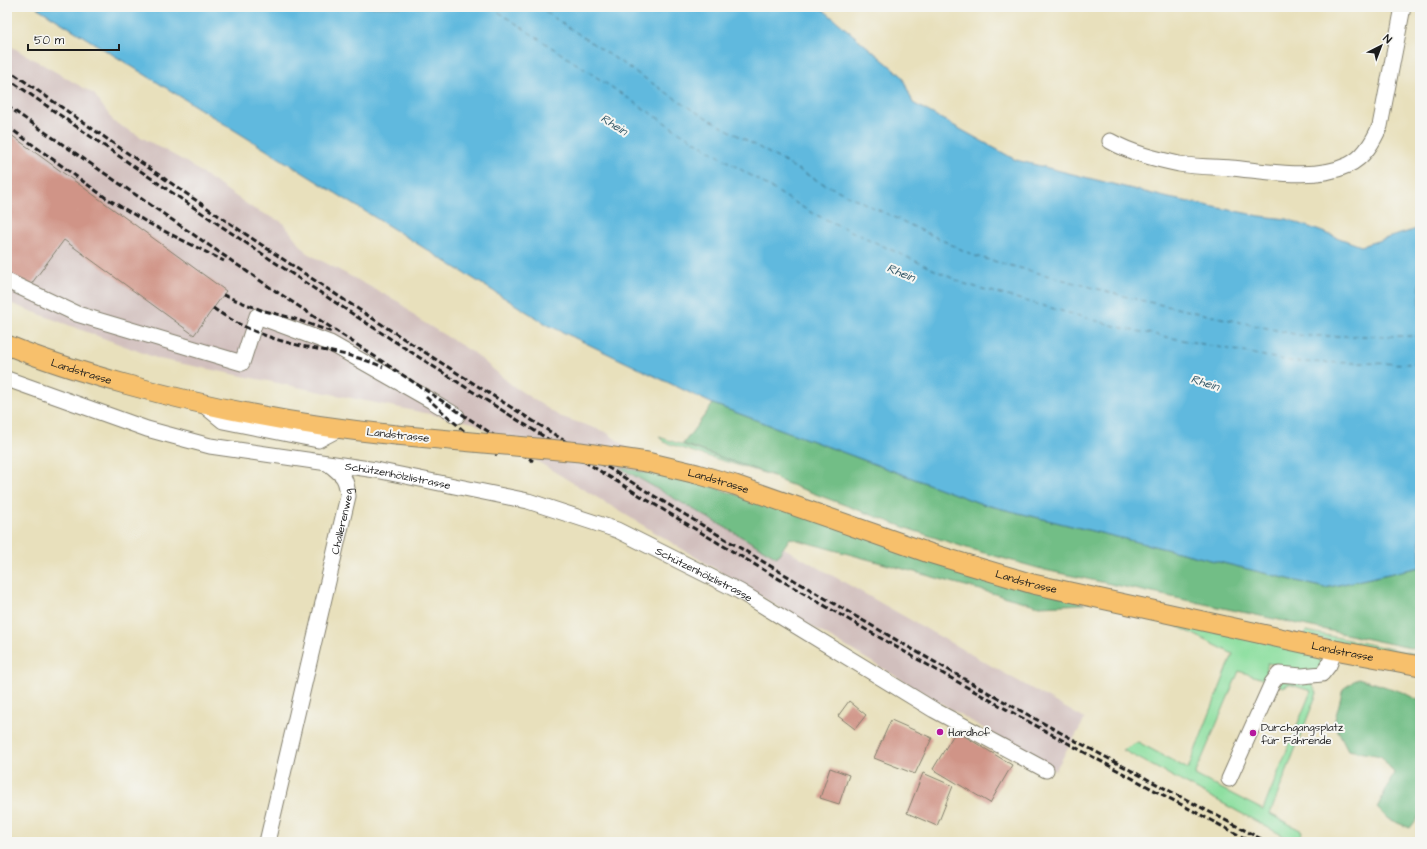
<svg xmlns="http://www.w3.org/2000/svg" width="1427" height="849" viewBox="0 0 1427 849" font-family="'Architects Daughter',sans-serif">
	<rect width="100%" height="100%" fill="#f6f6f2"/>
	<filter id="ink" filterUnits="userSpaceOnUse"><feTurbulence type="fractalNoise" baseFrequency=".025" numOctaves="2"/><feDisplacementMap in="SourceGraphic" scale="8" xChannelSelector="R" yChannelSelector="G"/><feConvolveMatrix kernelMatrix="1 2 1 2 8 2 1 2 1" color-interpolation-filters="sRGB"/></filter>
	<filter id="wash" filterUnits="userSpaceOnUse"><feTurbulence type="fractalNoise" baseFrequency=".012" numOctaves="4" result="noise"/><feDisplacementMap in="SourceGraphic" scale="16" xChannelSelector="R" yChannelSelector="G"/><feGaussianBlur stdDeviation="0.9" result="paint"/><feColorMatrix in="noise" values="0 0 0 0 0 0 0 0 0 0 0 0 0 0 0 0 0 1.4 0 .05"/><feComposite in="paint" operator="in"/></filter>
	<g filter="url(#wash)">
		<rect width="100%" height="100%" fill="#e8e0bc"/>
		<polygon fill="#d1bfbd" points="7,44 94,94 114,122 186,162 254,209 282,222 307,253 399,302 418,319 474,353 513,386 559,416 606,432 689,494 1085,719 1055,771 702,561 474,423 159,359 7,302"/>
		<g fill="#8edfa0" stroke="#557e5e">
			<polygon points="659,437 774,476 700,454 664,442"/>
			<polygon points="1167,621 1312,652 1320,659 1321,665 1316,671 1302,672 1268,663 1266,671 1268,681 1239,671 1195,775 1263,810 1311,691 1289,684 1283,687 1278,685 1283,681 1310,682 1317,693 1270,814 1302,831 1299,842 1295,842 1123,750 1138,742 1188,769 1233,654"/>
			<polygon points="1306,631 1420,655 1420,660 1305,635"/>
		</g>
		<g fill="#72be86" stroke="#476d51">
			<polygon points="713,404 982,504 1325,588 1420,567 1420,650 1045,570 970,549 909,529 778,480 774,476 683,444"/>
			<polygon points="619,467 703,484 1085,604 1039,606 790,538 777,557"/>
			<polygon points="1358,678 1402,692 1420,701 1420,815 1410,828 1388,819 1377,808 1394,773 1381,756 1348,750 1334,723 1343,689"/>
		</g>
		<polygon fill="#60b9de" stroke="#3e6a7d" points="36,7 820,7 902,76 913,103 1016,160 1169,198 1260,216 1287,219 1361,246 1420,228 1420,567 1325,588 982,504 713,404 548,325"/>
		<g fill="none" stroke-linecap="round" stroke-linejoin="round">
			<g stroke="#375b6a" stroke-width="1" stroke-dasharray="5 4" stroke-linecap="butt">
				<polyline points="491,7 673,128 812,213 965,284 1126,329 1295,362 1420,364"/>
				<polyline points="538,7 691,109 820,182 975,256 1135,299 1303,336 1420,336"/>
			</g>
		</g>
		<g id="blocks">
			<g fill="#d09487">
				<polygon points="7,132 226,291 194,335 64,240 29,287 7,271"/>
				<polygon points="849,701 866,715 855,729 838,716"/>
				<polygon points="891,720 932,738 915,774 874,758"/>
				<polygon points="956,731 1012,765 990,803 933,769"/>
				<polygon points="830,768 849,775 839,804 820,798"/>
				<polygon points="923,773 953,786 937,826 907,813"/>
			</g>
		</g>
	</g>
	<g filter="url(#ink)">
		<use href="#blocks" fill-opacity="0" stroke="#827e6c" stroke-width="1"/>
		<g fill="none" stroke-linecap="round" stroke-linejoin="round">
			<g stroke="#827e6c" stroke-width="17">
				<g id="minor">
					<path d="M1110 141C1131 153 1156 159 1179 164 1196 167 1214 167 1231 168 1266 171 1315 181 1348 165 1364 158 1373 142 1380 126L1403 7"/>
					<polyline points="7,281 77,314 242,363 257,316 330,343 432,401 457,416"/>
					<path id="s1" d="M7 379 147 429 210 446 376 470 528 501 617 530 739 591 934 710 1046 770"/>
					<polyline points="201,403 223,421 318,440 339,429"/>
					<polyline points="1229,779 1272,683 1279,674 1302,676 1322,674 1329,665 1335,650"/>
					<path id="s2" d="M267 842 348 496C346 476 343 476 329 464"/>
				</g>
			</g>
			<g stroke="#827e6c" stroke-width="21">
				<g id="major">
					<path id="s3" d="M7 345C46 361 85 373 125 384 214 409 305 426 396 435"/>
					<path id="s4" d="M647 462 697 474 735 485 929 553 1033 584 1335 650 1420 666"/>
				</g>
			</g>
			<use href="#minor" stroke="#fff" stroke-width="15"/>
			<use href="#major" stroke="#f7c06c" stroke-width="19"/>
			<g stroke="#1c1c1c" stroke-width="3" stroke-dasharray="6 3" stroke-linecap="butt">
				<path d="M7 69C145 166 284 262 426 353 600 465 779 573 959 676 1060 734 1164 788 1267 842"/>
				<path d="M7 78C199 213 394 345 595 468 809 600 1029 725 1252 842"/>
				<polyline points="7,106 268,286 533,461"/>
				<polyline points="7,126 106,198 150,224 224,261"/>
				<polyline points="223,295 261,310 292,318 332,332"/>
				<path d="M213 308C234 323 258 334 282 341 316 351 350 352 383 367"/>
				<polyline points="426,397 464,431 497,455"/>
			</g>
			<g stroke="#827e6c" stroke-width="21" stroke-linecap="butt">
				<polyline id="major-bridge" points="396,435 580,452 647,462"/>
			</g>
			<use href="#major-bridge" stroke="#f7c06c" stroke-width="19"/>
		</g>
	</g>
	<g fill="#b5179e" stroke="#f6f6f2" stroke-width="1.5">
		<circle cx="940" cy="732" r="4"/>
		<circle cx="1253" cy="733" r="4"/>
	</g>
	<g text-anchor="middle" dominant-baseline="central" stroke-width="4" stroke-linejoin="round" paint-order="stroke">
		<g font-size="11" fill="#1c1c1c" stroke="#f6f6f2">
			<text stroke="none"><textPath href="#s3" startOffset="79">Landstrasse</textPath></text>
			<text transform="translate(398 435) rotate(6)">Landstrasse</text>
			<text stroke="none"><textPath href="#s1" startOffset="404">Schützenhölzlistrasse</textPath></text>
			<text stroke="none"><textPath href="#s4" startOffset="74">Landstrasse</textPath></text>
			<text stroke="none"><textPath href="#s2" startOffset="329">Challerenweg</textPath></text>
			<text stroke="none"><textPath href="#s1" startOffset="728">Schützenhölzlistrasse</textPath></text>
			<text stroke="none"><textPath href="#s4" startOffset="398">Landstrasse</textPath></text>
			<text stroke="none"><textPath href="#s4" startOffset="722">Landstrasse</textPath></text>
		</g>
		<g font-size="11" fill="#1c1c1c" stroke="#f6f6f2" text-anchor="start">
			<text x="1261" y="727">Durchgangsplatz<tspan x="1261" dy="13">für Fahrende</tspan></text>
			<text x="948" y="732">Hardhof</text>
		</g>
		<g font-size="12" font-style="italic" fill="#375b6a" stroke="#f6f6f2">
			<text transform="translate(614 125) rotate(32)">Rhein</text>
			<text transform="translate(901 273) rotate(22)">Rhein</text>
			<text transform="translate(1205 383) rotate(18)">Rhein</text>
		</g>
	</g>
	<rect width="1427" height="849" fill="none" stroke="#f6f6f2" stroke-width="24"/>
	<g transform="translate(1381 46) rotate(42)" stroke="#f6f6f2" stroke-width="3" paint-order="stroke">
	<path d="M0-3L7 15L0 10L-7 15Z" fill="#1c1c1c"/>
	<text y="-6" font-size="11" font-weight="bold" text-anchor="middle" fill="#1c1c1c">N</text>
	</g>
	<path d="M28 44v6h91v-6" fill="none" stroke="#1c1c1c" stroke-width="2"/>
	<text x="34" y="44" font-size="12" fill="#1c1c1c" stroke="#f6f6f2" stroke-width="3" paint-order="stroke">50 m</text>
</svg>
